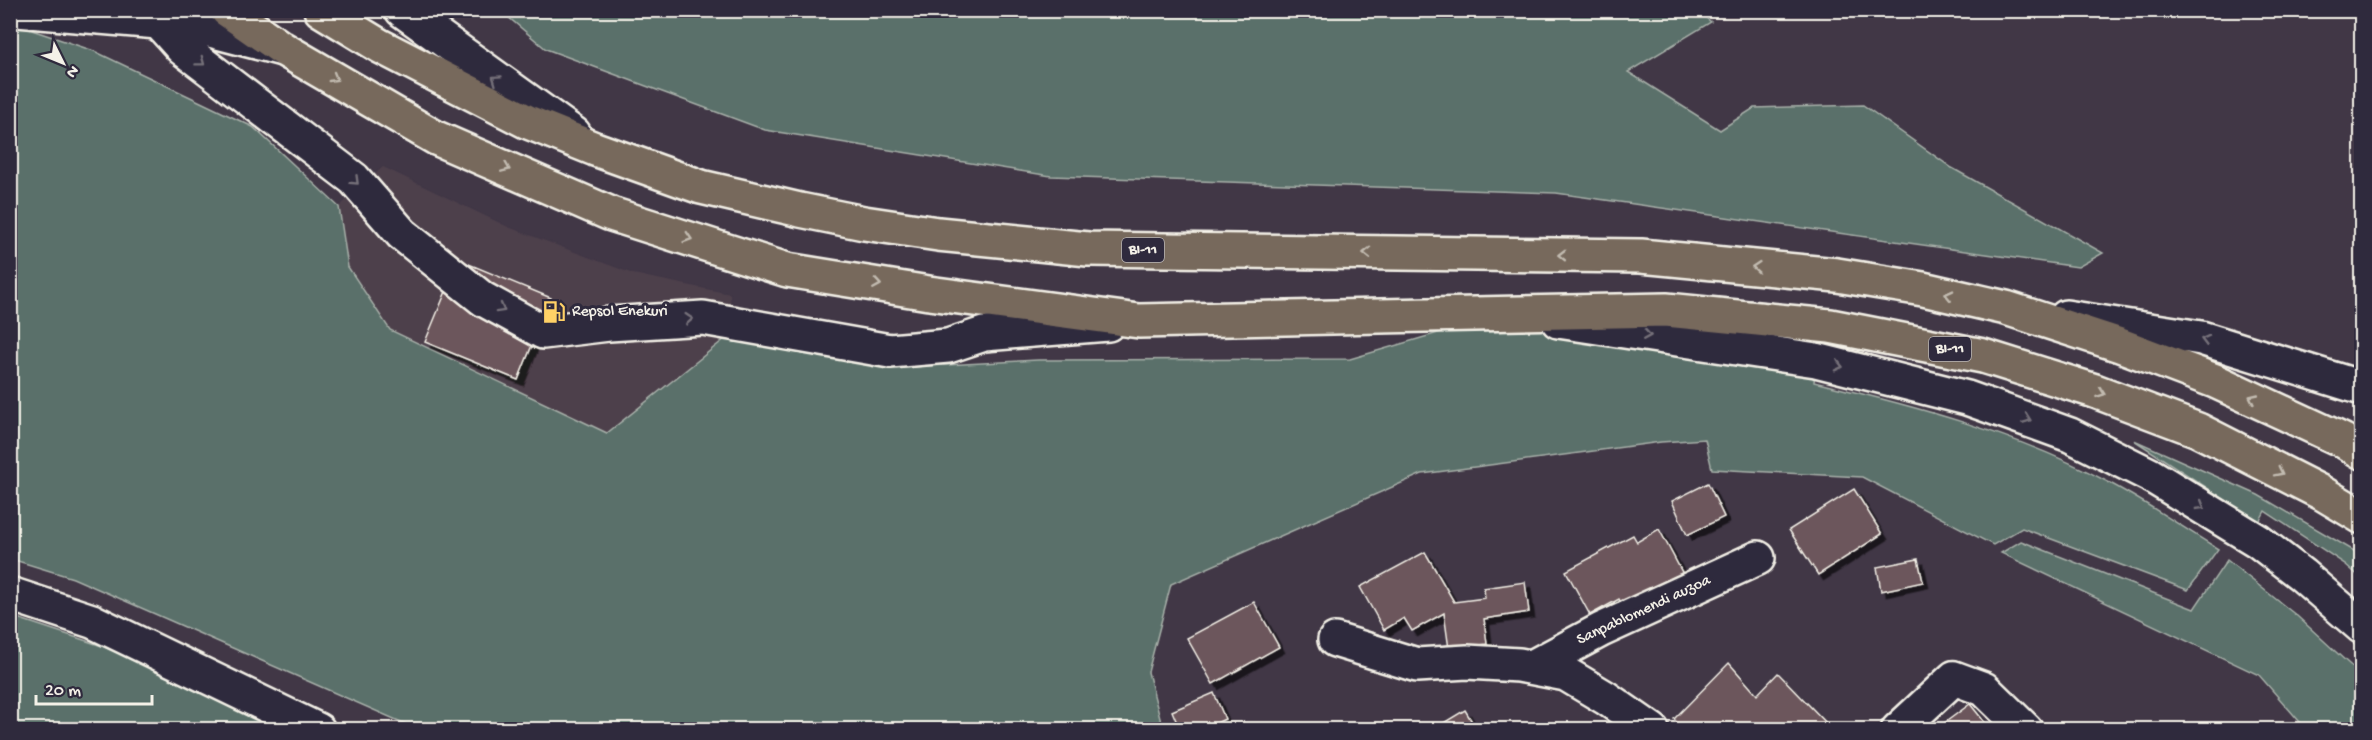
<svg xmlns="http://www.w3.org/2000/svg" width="2372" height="740" viewBox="0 0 2372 740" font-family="'Gochi Hand',sans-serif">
	<defs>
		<filter id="shadow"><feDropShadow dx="5.5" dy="5.5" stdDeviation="0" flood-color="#0009"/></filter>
	</defs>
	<rect width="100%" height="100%" fill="#413746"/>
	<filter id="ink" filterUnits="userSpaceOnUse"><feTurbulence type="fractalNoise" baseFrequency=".0167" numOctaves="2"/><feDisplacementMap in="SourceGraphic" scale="12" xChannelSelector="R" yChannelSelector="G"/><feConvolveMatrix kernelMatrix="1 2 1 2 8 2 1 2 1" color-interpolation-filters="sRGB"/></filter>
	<g filter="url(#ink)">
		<polygon fill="#4e404c" points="383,167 508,227 633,274 730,294 732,338 607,433 390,330 348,267 339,207"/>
		<g fill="#5a706a" stroke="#a7b0a9" stroke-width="1.5">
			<polygon points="501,11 1698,11 1711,22 1628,72 1720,130 1754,108 1863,105 1952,168 2103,253 2078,267 1556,193 1051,176 765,130 546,49"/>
			<path d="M11 23 94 51 253 127 339 207 348 267 390 330 607 433 741 326 823 341 889 368 1038 360 1350 359 1506 313 1816 360 1814 382C1914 406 2017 433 2108 482 2146 502 2182 527 2218 549L2188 590 2022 528 1993 545 1862 477 1712 469 1705 439 1661 442 1422 474 1171 584 1148 672 1163 730 417 729 73 578 11 559Z"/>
			<polygon points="2134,440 2258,495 2361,555 2361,578 2345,564 2265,511 2259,522"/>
			<polygon points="2021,541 2194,609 2227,560 2297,616 2361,675 2361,729 2306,729 2259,675 2001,553"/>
			<polygon points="11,616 102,646 294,729 11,730"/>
		</g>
		<g fill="#6c565b" stroke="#f4f1e8" stroke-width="1.5" filter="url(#shadow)">
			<polygon points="459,260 551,298 518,380 425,342"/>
			<polygon points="1708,483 1724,517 1687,535 1672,501"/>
			<polygon points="1854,489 1882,534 1818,575 1789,530"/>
			<polygon points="1659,529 1684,576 1624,609 1619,599 1590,615 1566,571 1633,535 1637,542"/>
			<polygon points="1425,552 1454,602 1485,598 1484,588 1525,582 1529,612 1484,619 1487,644 1449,649 1444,613 1412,631 1404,618 1384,630 1360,587"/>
			<polygon points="1918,559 1923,582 1881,591 1877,567"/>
			<polygon points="1254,602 1279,647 1213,684 1187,638"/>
			<polygon points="1729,663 1757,695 1778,673 1833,730 1683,730 1674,719"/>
			<polygon points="1214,693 1225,719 1201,730 1180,730 1172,711"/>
			<polygon points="1970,704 1991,730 1935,730"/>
			<polygon points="1465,710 1477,730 1432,730"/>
		</g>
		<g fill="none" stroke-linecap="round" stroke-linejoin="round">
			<g stroke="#f4f1e8" stroke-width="38">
				<g id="minor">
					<polyline points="17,10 158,22 214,31 279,48"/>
					<polyline points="148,10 182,48 354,179 402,234 483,299 543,332 609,324 703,318 890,351 948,346 984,334 1108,324"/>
					<polyline points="402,10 574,134"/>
					<polyline points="2066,317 2201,338 2362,388"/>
					<polyline points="1558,321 1816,360 1967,398 2070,435 2150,475 2258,541 2302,575 2362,627"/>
					<polyline points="10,594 92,621 318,730"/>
					<polyline points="1335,640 1417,665 1467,662 1519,665 1566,674 1606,698 1652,730"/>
					<polyline points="1532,667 1601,630 1758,558"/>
					<polyline points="1898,730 1954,678 1984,689 2026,730"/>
				</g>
			</g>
			<g stroke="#f4f1e8" stroke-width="38">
				<g id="major">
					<polyline points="227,10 283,49 436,138 611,214 787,270 929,293 1139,321 1666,310 1830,326 1983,356 2095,391 2198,430 2322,493 2362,517"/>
					<polyline points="321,10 380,46 528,122 595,149 701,187 800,210 864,223 938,234 1088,249 1641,256 1837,275 1923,289 2006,308 2120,345 2215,381 2342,440 2362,452"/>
				</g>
			</g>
			<use href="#minor" stroke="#2f2a3d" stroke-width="33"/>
			<use href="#major" stroke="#77695c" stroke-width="33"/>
		</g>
		<defs><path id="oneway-chevron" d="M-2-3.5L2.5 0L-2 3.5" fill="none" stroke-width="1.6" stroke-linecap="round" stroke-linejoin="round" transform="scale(1.5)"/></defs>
		<g stroke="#747079">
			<use href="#oneway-chevron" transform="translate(201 62) rotate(37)"/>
			<use href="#oneway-chevron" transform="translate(496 79) rotate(-145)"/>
			<use href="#oneway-chevron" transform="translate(355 181) rotate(44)"/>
			<use href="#oneway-chevron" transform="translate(501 309) rotate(29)"/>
			<use href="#oneway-chevron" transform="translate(689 319) rotate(-4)"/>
			<use href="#oneway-chevron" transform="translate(1647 335) rotate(9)"/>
			<use href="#oneway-chevron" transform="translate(2205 340) rotate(-165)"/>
			<use href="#oneway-chevron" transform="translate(1839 366) rotate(14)"/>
			<use href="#oneway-chevron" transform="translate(2027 419) rotate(20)"/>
			<use href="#oneway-chevron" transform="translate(2201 506) rotate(31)"/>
		</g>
		<g stroke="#c2bbb0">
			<use href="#oneway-chevron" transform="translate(334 78) rotate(30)"/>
			<use href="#oneway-chevron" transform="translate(506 168) rotate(23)"/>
			<use href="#oneway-chevron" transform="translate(688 238) rotate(18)"/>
			<use href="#oneway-chevron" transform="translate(1367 253) rotate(-179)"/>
			<use href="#oneway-chevron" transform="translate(1562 255) rotate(-179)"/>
			<use href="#oneway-chevron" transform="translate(1756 267) rotate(-175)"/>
			<use href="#oneway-chevron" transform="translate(877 284) rotate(9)"/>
			<use href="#oneway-chevron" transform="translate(1949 295) rotate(-167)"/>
			<use href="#oneway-chevron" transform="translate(2101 393) rotate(20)"/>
			<use href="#oneway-chevron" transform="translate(2253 398) rotate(-155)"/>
			<use href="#oneway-chevron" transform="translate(2279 472) rotate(27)"/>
		</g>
	</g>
	<defs>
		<g id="fuel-bare" transform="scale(1.8)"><path d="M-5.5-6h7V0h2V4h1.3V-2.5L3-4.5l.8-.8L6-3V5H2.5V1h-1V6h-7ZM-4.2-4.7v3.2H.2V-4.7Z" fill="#ffd166" stroke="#2f2a3d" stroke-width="2.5" paint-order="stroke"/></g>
	</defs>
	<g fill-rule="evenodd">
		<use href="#fuel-bare" x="554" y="312"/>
	</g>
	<g text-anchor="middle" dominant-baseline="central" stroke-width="6" stroke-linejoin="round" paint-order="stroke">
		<g fill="#2f2a3d" stroke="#b9b5b5" stroke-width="1.5">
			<rect x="1122" y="238" width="42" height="24" rx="4.5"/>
			<rect x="1929" y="337" width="42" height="24" rx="4.5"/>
		</g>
		<g font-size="15" font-weight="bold" fill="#f4f1e8">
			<text x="1143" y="250">BI-11</text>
			<text x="1950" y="349">BI-11</text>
		</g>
		<g font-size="16" fill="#f4f1e8" stroke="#2f2a3d" text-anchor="start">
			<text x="572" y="312">Repsol Enekuri</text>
		</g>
		<g font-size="16" fill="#f4f1e8" stroke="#2f2a3d">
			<text transform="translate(1644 611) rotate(-25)">Sanpablomendi auzoa</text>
		</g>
	</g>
	<rect width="2372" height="740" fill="none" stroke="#2f2a3d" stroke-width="36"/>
	<rect x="18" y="18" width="2336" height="704" fill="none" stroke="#f4f1e8" stroke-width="2" filter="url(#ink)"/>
	<g transform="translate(63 63) rotate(133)" stroke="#2f2a3d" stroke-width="4.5" paint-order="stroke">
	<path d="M0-4.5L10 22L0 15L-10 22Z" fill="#f4f1e8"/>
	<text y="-9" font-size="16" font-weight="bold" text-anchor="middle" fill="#f4f1e8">N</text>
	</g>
	<path d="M36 695v9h116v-9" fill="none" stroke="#f4f1e8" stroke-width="3"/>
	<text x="45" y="695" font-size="18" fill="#f4f1e8" stroke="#2f2a3d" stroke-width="4.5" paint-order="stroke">20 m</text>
</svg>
